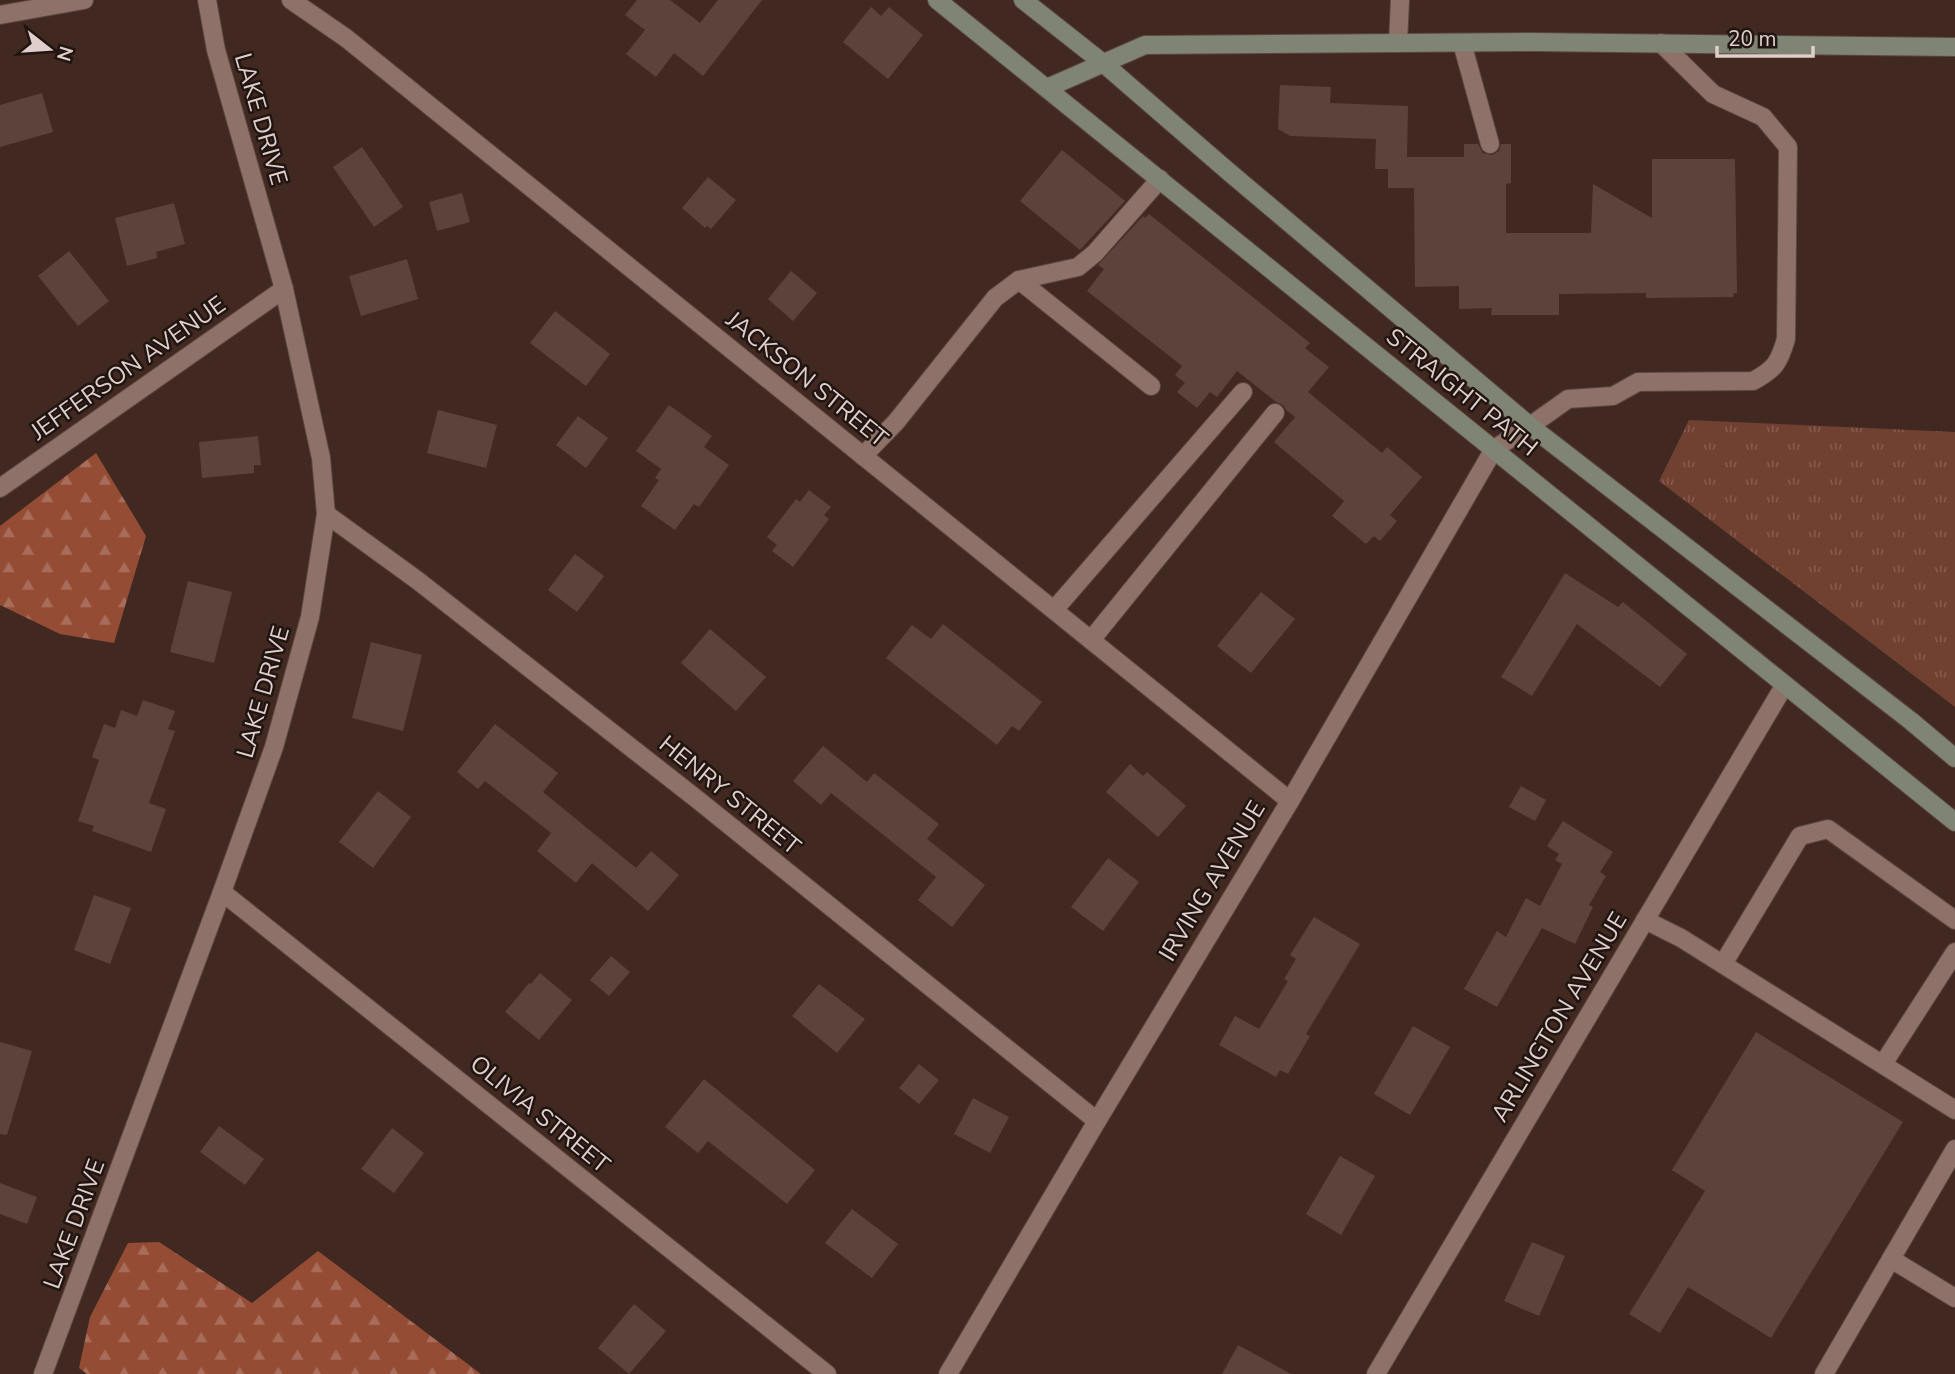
<svg xmlns="http://www.w3.org/2000/svg" width="1955" height="1374" viewBox="0 0 1955 1374" font-family="'Nunito Sans',sans-serif">
	<defs>
		<pattern id="grass-tufts" width="24" height="20" patternUnits="userSpaceOnUse" patternTransform="scale(1.75)"><rect width="24" height="20" fill="#704031"/><path d="M3 7l-1-3M5 7V3M7 7l1-3M15 17l-1-3M17 17v-4M19 17l1-3" fill="none" stroke="#845a4e"/></pattern>
		<pattern id="forest-firs" width="22" height="20" patternUnits="userSpaceOnUse" patternTransform="scale(1.75)"><rect width="22" height="20" fill="#954c35"/><path d="M5 1l3.5 6h-7zM16 11l3.5 6h-7z" fill="#a86d5a"/></pattern>
	</defs>
	<rect width="100%" height="100%" fill="#412921"/>
	<polygon fill="url(#grass-tufts)" points="1689,420 1955,432 1955,707 1659,481"/>
	<g fill="url(#forest-firs)">
		<polygon points="96,453 146,536 114,643 60,634 0,605 0,526"/>
		<polygon points="159,1242 252,1303 318,1251 481,1374 87,1374 79,1368 90,1317 128,1243"/>
	</g>
	<g fill="#5c423a">
		<polygon points="637,0 670,0 700,23 718,0 762,0 703,76 674,53 656,77 626,54 645,30 625,15"/>
		<polygon points="871,7 881,16 889,7 923,35 888,79 843,42"/>
		<polygon points="1280,85 1331,87 1330,103 1408,106 1407,157 1464,157 1464,144 1478,144 1483,153 1492,155 1499,151 1501,144 1511,144 1511,183 1506,184 1506,233 1591,233 1593,184 1652,218 1652,159 1735,159 1737,293 1734,293 1733,297 1646,298 1646,293 1559,294 1559,315 1491,315 1492,308 1459,309 1459,286 1415,287 1414,188 1388,188 1388,169 1375,169 1376,139 1290,136 1278,129"/>
		<polygon points="42,93 53,132 0,147 0,105"/>
		<polygon points="362,147 403,207 374,227 333,167"/>
		<polygon points="1062,150 1125,201 1080,250 1020,201"/>
		<polygon points="708,177 736,200 711,229 707,226 705,228 682,208"/>
		<polygon points="462,193 470,222 437,231 429,202"/>
		<polygon points="174,203 185,244 156,252 157,258 127,266 115,218"/>
		<polygon points="1149,214 1310,343 1305,348 1329,367 1308,392 1382,453 1387,447 1422,477 1390,515 1397,521 1380,541 1374,536 1366,544 1332,516 1344,501 1274,442 1295,417 1286,410 1283,405 1276,402 1237,371 1217,397 1210,392 1197,408 1177,392 1185,383 1175,375 1182,366 1087,291 1104,269 1098,265 1143,216 1145,218"/>
		<polygon points="69,251 109,301 78,326 38,276"/>
		<polygon points="407,259 418,299 361,316 349,276"/>
		<polygon points="791,271 817,293 793,321 768,299"/>
		<polygon points="555,311 610,354 586,386 530,343"/>
		<polygon points="669,405 712,436 704,447 729,465 699,507 694,504 675,530 641,506 659,480 655,478 661,469 636,451"/>
		<polygon points="438,410 497,425 486,468 427,453"/>
		<polygon points="578,416 608,438 586,468 556,445"/>
		<polygon points="258,436 261,465 254,465 254,473 202,478 199,442"/>
		<polygon points="809,490 831,507 824,515 829,519 793,567 772,551 777,545 767,537 796,499 800,502"/>
		<polygon points="575,554 604,576 577,612 548,590"/>
		<polygon points="1565,573 1618,607 1623,602 1687,654 1660,687 1577,624 1532,696 1501,677"/>
		<polygon points="188,581 232,592 214,663 170,652"/>
		<polygon points="1261,592 1295,619 1251,673 1217,646"/>
		<polygon points="943,624 1042,702 1019,731 1012,726 997,745 886,658 912,625 931,639"/>
		<polygon points="710,629 766,677 736,711 681,663"/>
		<polygon points="371,642 422,655 403,731 352,718"/>
		<polygon points="143,700 175,711 168,729 175,731 149,803 166,809 151,852 92,831 94,826 78,821 99,760 92,757 104,724 115,728 121,710 137,716"/>
		<polygon points="495,724 558,773 543,792 636,868 651,851 679,875 648,911 592,863 576,883 537,851 551,833 485,781 478,789 457,772"/>
		<polygon points="823,746 867,782 874,773 939,824 927,839 985,885 952,927 918,900 936,877 831,793 821,805 793,781"/>
		<polygon points="1130,764 1143,776 1147,772 1186,806 1158,837 1106,792"/>
		<polygon points="1521,786 1546,800 1535,821 1509,807"/>
		<polygon points="378,791 411,817 373,868 339,842"/>
		<polygon points="1563,821 1613,852 1600,872 1606,876 1589,905 1593,907 1575,944 1542,928 1497,1007 1464,989 1497,931 1506,937 1526,898 1540,906 1562,864 1555,860 1559,854 1547,846"/>
		<polygon points="1108,858 1139,882 1103,931 1071,907"/>
		<polygon points="94,895 131,908 110,964 74,950"/>
		<polygon points="1314,917 1360,944 1306,1034 1310,1036 1288,1074 1280,1070 1276,1077 1219,1045 1235,1016 1259,1029 1288,981 1284,979 1296,959 1290,955"/>
		<polygon points="611,956 630,972 609,996 590,980"/>
		<polygon points="540,973 572,1000 539,1040 505,1012 529,983 531,984"/>
		<polygon points="819,984 865,1019 837,1053 792,1016"/>
		<polygon points="1413,1026 1450,1047 1410,1115 1374,1094"/>
		<polygon points="1756,1032 1903,1122 1771,1338 1688,1287 1660,1333 1629,1314 1705,1191 1672,1170"/>
		<polygon points="0,1042 32,1051 7,1135 0,1134"/>
		<polygon points="919,1064 939,1080 919,1104 899,1088"/>
		<polygon points="704,1079 815,1170 787,1204 708,1141 698,1153 665,1127"/>
		<polygon points="973,1098 1009,1117 990,1153 954,1134"/>
		<polygon points="219,1126 264,1159 245,1185 200,1152"/>
		<polygon points="392,1128 424,1153 394,1193 361,1169"/>
		<polygon points="1340,1156 1375,1176 1341,1235 1306,1214"/>
		<polygon points="0,1183 37,1197 27,1224 0,1214"/>
		<polygon points="852,1209 898,1244 872,1278 825,1243"/>
		<polygon points="1532,1242 1565,1256 1539,1316 1504,1301"/>
		<polygon points="634,1304 666,1331 629,1374 598,1348"/>
		<polygon points="1238,1345 1291,1374 1222,1374"/>
	</g>
	<g fill="none" stroke-linecap="round" stroke-linejoin="round">
		<g stroke="#5b463f" stroke-width="20">
			<g id="lane">
				<polyline points="1398,43 1400,0"/>
				<polyline points="1462,43 1490,144"/>
				<polyline points="1019,280 1151,386"/>
				<path d="M1530 426 1568 399 1613 396 1638 382 1753 381C1775 369 1779 363 1786 339L1788 147 1763 117 1713 94 1661 43"/>
				<polyline points="863,456 896,422 995,298 1019,280 1078,267 1095,253 1160,179"/>
				<polyline points="1054,610 1243,392"/>
				<polyline points="1091,640 1275,413"/>
				<polyline points="1645,920 1681,938 1955,1110"/>
				<polyline points="1723,964 1800,836 1828,829 1955,920"/>
				<polyline points="1883,1064 1955,952"/>
				<polyline points="1891,1259 1955,1298"/>
			</g>
		</g>
		<g stroke="#5b463f" stroke-width="20">
			<g id="street">
				<polyline points="291,0 346,38 1290,801"/>
				<polyline points="0,15 84,0"/>
				<polyline points="0,488 284,289"/>
				<polyline points="326,514 417,580 698,800 1097,1121"/>
				<polyline points="222,892 827,1374"/>
				<polyline points="43,1374 222,892 274,747 310,617 326,514 321,458 284,289 216,50 207,0"/>
				<polyline points="948,1374 1097,1121 1290,801 1494,449 1530,426"/>
				<polyline points="1376,1374 1784,686"/>
				<polyline points="1824,1374 1955,1149"/>
			</g>
		</g>
		<g stroke="#5b463f" stroke-width="20">
			<g id="secondary">
				<path d="M937 0C1278 272 1614 550 1955 822"/>
				<polyline points="1023,0 1103,63 1229,172 1530,426 1911,721 1955,758"/>
				<polyline points="1047,88 1145,45 1533,42 1955,47"/>
			</g>
		</g>
		<use href="#lane" stroke="#8e7168" stroke-width="18"/>
		<use href="#street" stroke="#8e7168" stroke-width="18"/>
		<use href="#secondary" stroke="#7f8474" stroke-width="18"/>
	</g>
	<g text-anchor="middle" dominant-baseline="central" stroke-width="5" stroke-linejoin="round" paint-order="stroke">
		<g font-size="24" fill="#dfcec9" stroke="#201511">
			<text transform="translate(261 119) rotate(74)">LAKE DRIVE</text>
			<text transform="translate(128 368) rotate(-35)">JEFFERSON AVENUE</text>
			<text transform="translate(807 379) rotate(39)">JACKSON STREET</text>
			<text transform="translate(1462 392) rotate(39)">STRAIGHT PATH</text>
			<text transform="translate(263 692) rotate(-74)">LAKE DRIVE</text>
			<text transform="translate(730 795) rotate(39)">HENRY STREET</text>
			<text transform="translate(1212 881) rotate(-59)">IRVING AVENUE</text>
			<text transform="translate(1559 1017) rotate(-59)">ARLINGTON AVENUE</text>
			<text transform="translate(540 1114) rotate(39)">OLIVIA STREET</text>
			<text transform="translate(74 1224) rotate(-70)">LAKE DRIVE</text>
		</g>
	</g>
	<g transform="translate(49 49) rotate(107)" stroke="#201511" stroke-width="5" paint-order="stroke">
	<path d="M0-5L12 26L0 18L-12 26Z" fill="#dfcec9"/>
	<text y="-10" font-size="19" font-weight="bold" text-anchor="middle" fill="#dfcec9">N</text>
	</g>
	<path d="M1717 46v10h96v-10" fill="none" stroke="#dfcec9" stroke-width="3.5"/>
	<text x="1728" y="46" font-size="21" fill="#dfcec9" stroke="#201511" stroke-width="5" paint-order="stroke">20 m</text>
</svg>
